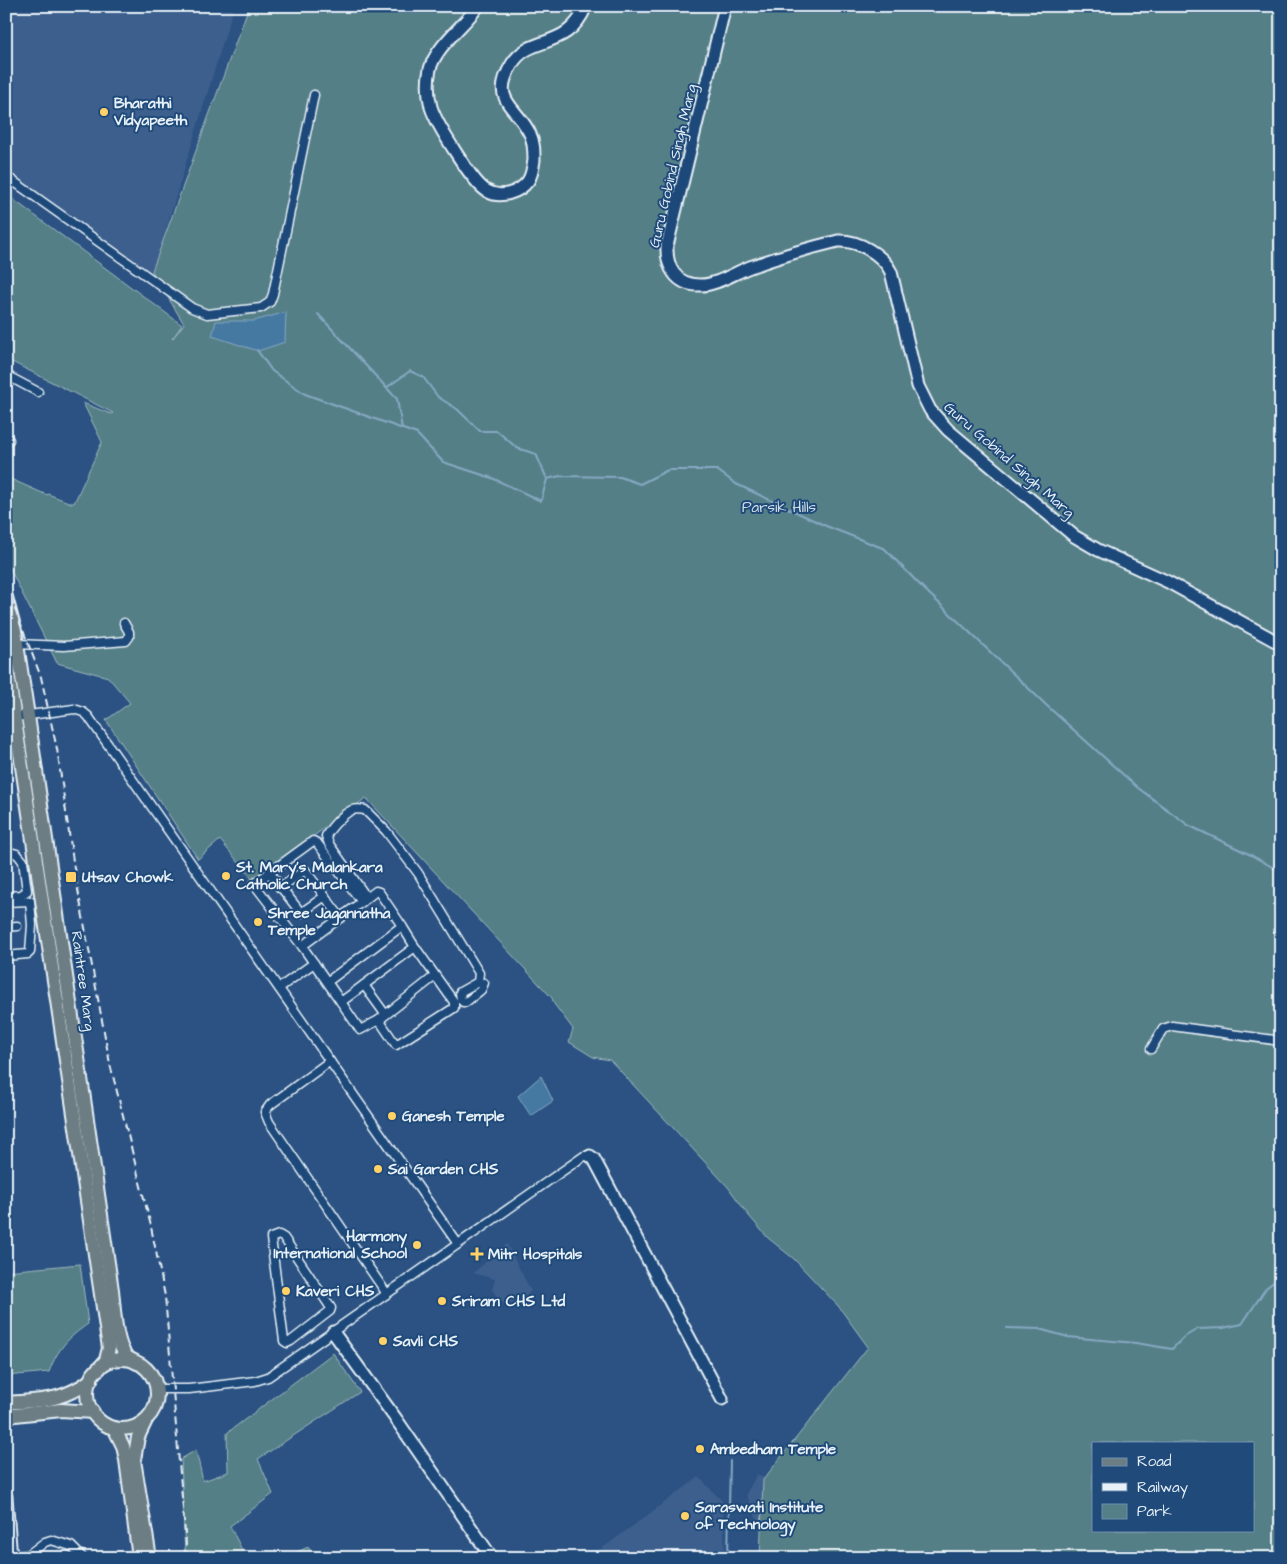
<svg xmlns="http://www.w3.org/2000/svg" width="1287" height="1564" viewBox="0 0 1287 1564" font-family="'Architects Daughter',sans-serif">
	<rect width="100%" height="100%" fill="#2b5282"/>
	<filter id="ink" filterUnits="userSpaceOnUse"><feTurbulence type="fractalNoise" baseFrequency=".02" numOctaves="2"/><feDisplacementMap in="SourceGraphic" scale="10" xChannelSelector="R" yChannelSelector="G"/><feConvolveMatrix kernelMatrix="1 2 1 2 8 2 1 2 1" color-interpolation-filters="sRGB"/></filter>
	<g filter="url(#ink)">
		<g fill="#3e5f8e">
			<polygon points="6,6 234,6 151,278 6,182"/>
			<polygon points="507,1244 531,1291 521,1303 502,1303 492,1290 495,1279 473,1273"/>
			<polygon points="757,1474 784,1489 762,1531 746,1494"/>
			<polygon points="699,1477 723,1502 725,1558 589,1558"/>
		</g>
		<g fill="#557f86" stroke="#9eb8bf" fill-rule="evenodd">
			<path d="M249 6H1281V1558H760L763 1480 868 1347 839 1307 794 1259 768 1238 749 1216 728 1187 610 1060 593 1057 569 1042 573 1029 554 1004 552 998 366 798 253 880 220 840 198 859 106 720 130 703 108 677 57 663 6 561V477L47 495 48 494 71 503H74L102 442 83 403 111 414 113 413 6 359V194L182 325 172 339 184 324 152 271ZM1093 1443H1253V1530H1093Z"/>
			<path d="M80 1264 88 1324C68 1338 58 1348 49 1372L6 1376V1271Z"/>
			<polygon points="333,1353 360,1392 258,1459 273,1494 230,1526 246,1558 185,1558 181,1459 196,1450 203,1481 228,1472 227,1433"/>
			<polygon points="308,1547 315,1558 284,1558"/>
		</g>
		<g fill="#4579a2" stroke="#86a9c4">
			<polygon points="286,312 285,342 258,351 212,336 216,321 254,321"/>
			<polygon points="541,1076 553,1101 531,1116 518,1096"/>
		</g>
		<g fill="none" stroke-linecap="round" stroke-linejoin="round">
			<g stroke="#86a9c4" stroke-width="2">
				<polyline points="318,314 397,399 402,429"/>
				<polyline points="257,350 272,371 305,394 417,434 443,462 492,478 541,501 547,479 560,476 620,477 640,484 668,470 717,470 736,484 826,526 885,549 922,587 1045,704 1138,788 1188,825 1251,855 1281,872"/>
				<polyline points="386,388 410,371 423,377 438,397 457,409 480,431 497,431 517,448 536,454 547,479"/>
				<polyline points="1007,1328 1039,1329 1068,1337 1136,1343 1172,1349 1184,1337 1198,1329 1223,1328 1242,1324 1266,1288 1281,1276"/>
				<polyline points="728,1558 730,1461"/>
			</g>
			<g stroke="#e8f1f8" stroke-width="11">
				<g id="street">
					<polyline points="6,176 192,308 207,314 261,308 270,302 273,294 314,95"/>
					<polyline points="6,375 38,392"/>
					<polyline points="6,437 9,440"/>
					<polyline points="17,644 64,646 126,641 129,637 129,632 124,623"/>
					<polyline points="15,717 74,709 83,712 88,716 458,1244"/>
					<polyline points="6,851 17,854 23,861 27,891 21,895 6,896"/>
					<polyline points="269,872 301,913 325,896"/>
					<polyline points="280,888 305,870 341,918"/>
					<polyline points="367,898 376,891 379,892 402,926"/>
					<polyline points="6,902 30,901 32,925 30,952 28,954 6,956"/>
					<polyline points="6,927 17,926"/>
					<path d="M302 946 367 898 329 844 326 836C331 827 343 814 352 810 356 809 360 809 365 810L386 831 418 873 479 973 478 982 460 992 461 1000 463 1002H466L481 990 484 983"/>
					<polyline points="327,982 402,926 415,947 341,1002 302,946 254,884 313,841 317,843 362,902"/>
					<polyline points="364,985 385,1014"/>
					<polyline points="279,988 314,963"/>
					<polyline points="341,1002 360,1030 379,1020 435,976"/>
					<polyline points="379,1020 396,1045 454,1008 454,1002 415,947"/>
					<polyline points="1151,1049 1163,1029 1172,1026 1281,1041"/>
					<polyline points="330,1061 270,1105 265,1112 269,1122 387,1294"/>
					<polygon points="279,1235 284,1238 331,1308 330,1311 291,1341 287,1343 284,1341 271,1238"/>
					<polyline points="157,1389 189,1389 255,1381 268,1377 584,1156 590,1156"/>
					<polyline points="11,1556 28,1555 45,1542 51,1540 71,1546 83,1558"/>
				</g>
			</g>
			<g stroke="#e8f1f8" stroke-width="15">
				<g id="secondary">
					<path d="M478 6C464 26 436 46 430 69 427 82 428 95 431 107 436 123 473 184 487 191 500 199 519 193 528 181 532 175 533 168 534 160 534 151 534 142 530 134 517 106 489 101 512 64 530 34 568 51 586 6"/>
					<path d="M725 6 667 246C666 267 676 285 699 285 715 286 734 273 750 267 778 257 809 248 838 241 858 240 882 254 891 272L918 386 930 410 948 430 1074 536 1098 550 1168 582 1281 644"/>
					<polyline points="590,1156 594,1159 722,1399"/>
					<polyline points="333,1332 396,1419 492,1558"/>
					<polyline points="6,1497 11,1558"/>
				</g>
			</g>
			<g stroke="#e8f1f8" stroke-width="16">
				<g id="primary">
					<path d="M6 597 15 631 28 716 112 1290C114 1307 115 1344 127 1357 130 1359 134 1361 137 1363"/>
					<polyline points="6,660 109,1348 106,1360 99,1369"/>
					<circle cx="122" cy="1394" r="35"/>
					<path d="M6 1403C42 1400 61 1402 91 1380"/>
					<polyline points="6,1416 61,1410 93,1412"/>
					<polyline points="146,1420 138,1437 134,1460 150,1558"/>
					<polyline points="114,1428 123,1446 126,1460 139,1558"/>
				</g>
			</g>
			<use href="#street" stroke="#1f4a7a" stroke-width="8"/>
			<use href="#secondary" stroke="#1f4a7a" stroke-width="11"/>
			<use href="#primary" stroke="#6c7e84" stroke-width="12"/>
			<polyline stroke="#e8f1f8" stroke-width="2" stroke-dasharray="8 4" stroke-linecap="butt" points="6,586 41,677 57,749 74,868 110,1064 150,1222 165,1296 186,1545 185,1558"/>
		</g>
	</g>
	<g fill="#ffd166" stroke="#1f4a7a" stroke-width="2">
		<circle cx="104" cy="112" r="5"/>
		<circle cx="226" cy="876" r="5"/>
		<rect x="65" y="871" width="12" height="12" rx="2.5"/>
		<circle cx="258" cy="922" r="5"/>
		<circle cx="392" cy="1116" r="5"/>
		<circle cx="378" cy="1169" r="5"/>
		<circle cx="417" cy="1245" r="5"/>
		<path d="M474.5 1246.5h5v5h5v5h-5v5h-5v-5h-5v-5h5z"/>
		<circle cx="286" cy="1291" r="5"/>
		<circle cx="442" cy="1301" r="5"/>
		<circle cx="383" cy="1341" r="5"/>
		<circle cx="700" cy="1449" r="5"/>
		<circle cx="685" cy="1516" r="5"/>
	</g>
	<g text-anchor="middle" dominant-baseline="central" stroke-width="4" stroke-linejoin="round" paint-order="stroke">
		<g font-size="15" font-weight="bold" fill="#e8f1f8" stroke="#1f4a7a" text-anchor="start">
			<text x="114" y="103">Bharathi<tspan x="114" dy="17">Vidyapeeth</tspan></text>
			<text x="236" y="867">St. Mary's Malankara<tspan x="236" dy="17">Catholic Church</tspan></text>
			<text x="82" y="877">Utsav Chowk</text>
			<text x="268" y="913">Shree Jagannatha<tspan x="268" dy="17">Temple</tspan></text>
			<text x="402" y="1116">Ganesh Temple</text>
			<text x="388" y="1169">Sai Garden CHS</text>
			<text x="407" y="1236" text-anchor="end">Harmony<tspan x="407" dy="17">International School</tspan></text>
			<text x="488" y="1254">Mitr Hospitals</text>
			<text x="296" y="1291">Kaveri CHS</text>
			<text x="452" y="1301">Sriram CHS Ltd</text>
			<text x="393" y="1341">Savli CHS</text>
			<text x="710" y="1449">Ambedham Temple</text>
			<text x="695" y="1507">Saraswati Institute<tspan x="695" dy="17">of Technology</tspan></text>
		</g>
		<g font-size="15" fill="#e8f1f8" stroke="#1f4a7a">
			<text transform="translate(673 166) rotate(-77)">Guru Gobind Singh Marg</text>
			<text transform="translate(1009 460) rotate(41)">Guru Gobind Singh Marg</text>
			<text transform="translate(83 981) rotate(82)">Raintree Marg</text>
		</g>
		<g font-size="15" fill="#d2e0e7" stroke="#1f4a7a">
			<text x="779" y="507">Parsik Hills</text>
		</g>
	</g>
	<rect width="1287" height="1564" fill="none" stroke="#1f4a7a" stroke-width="25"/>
	<rect x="12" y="12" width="1262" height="1539" fill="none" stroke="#e8f1f8" stroke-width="2" filter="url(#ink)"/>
	<rect x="1092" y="1442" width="162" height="90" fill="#1f4a7a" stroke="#6f8dac"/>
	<rect x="1102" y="1458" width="25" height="8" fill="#6c7e84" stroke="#6f8dac"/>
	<text x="1137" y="1466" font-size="15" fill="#e8f1f8">Road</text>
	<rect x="1102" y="1483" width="25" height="8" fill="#e8f1f8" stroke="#6f8dac"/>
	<text x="1137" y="1492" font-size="15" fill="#e8f1f8">Railway</text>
	<rect x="1102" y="1504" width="25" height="15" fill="#557f86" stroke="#6f8dac"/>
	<text x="1137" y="1516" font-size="15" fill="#e8f1f8">Park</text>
</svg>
